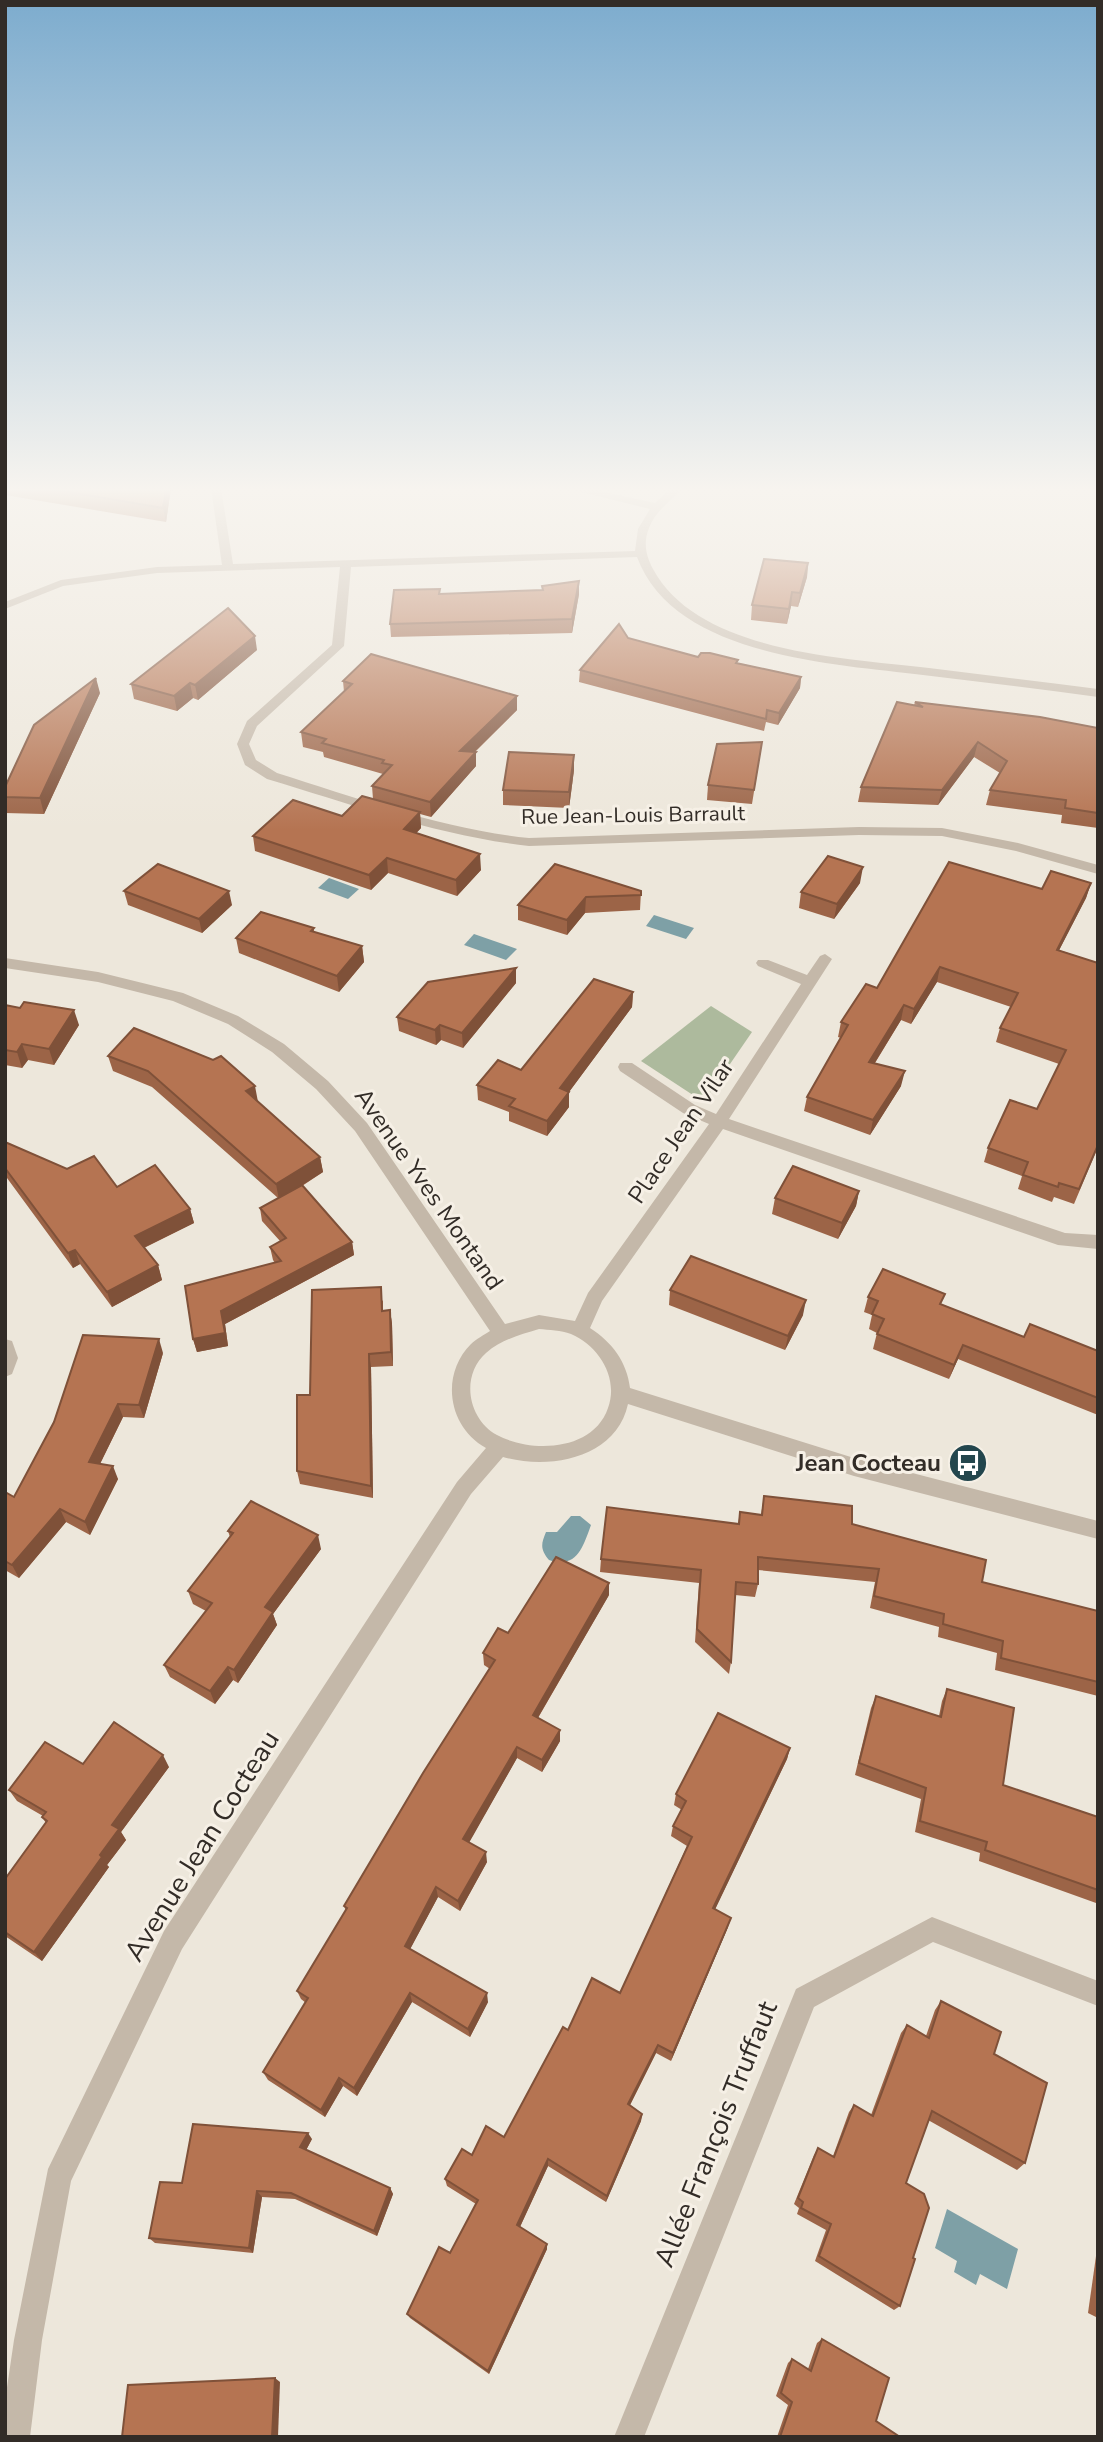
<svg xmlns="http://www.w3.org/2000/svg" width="1103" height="2442" viewBox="0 0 1103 2442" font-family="'Nunito Sans',sans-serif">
	<rect width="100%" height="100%" fill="#ede7db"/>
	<polygon fill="#adba9d" points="711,1006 752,1032 708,1096 699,1099 641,1061"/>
	<g fill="#7ea0a6">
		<polygon points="329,878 359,889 348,899 318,888"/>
		<polygon points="654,915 694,928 686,939 646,926"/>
		<polygon points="474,934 517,949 506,960 464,945"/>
		<path d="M571 1516H580L591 1525C583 1547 577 1569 549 1560 540 1549 541 1544 546 1532H557Z"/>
		<polygon points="947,2209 1018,2249 1007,2289 980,2274 976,2285 954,2272 957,2261 935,2248"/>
	</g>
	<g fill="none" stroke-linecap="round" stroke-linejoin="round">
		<g fill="#c4b8a9" fill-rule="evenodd">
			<path d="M211 488H221L233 564 635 551 638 529 650 509 565 488H586L655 503 671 488H683C671 501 655 511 649 528 643 543 646 556 653 569 698 653 845 658 929 668 985 675 1041 682 1098 689V697C1040 689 981 682 923 675 834 664 674 657 637 557L351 567 344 646 257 726 249 744 256 760 277 773C360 799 442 829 529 838L859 827 942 828 1018 843 1098 865V874L1016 851 942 836 859 835 529 846C439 836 354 805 267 779L245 765 237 744 247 721 332 645 340 567 157 573 63 586 5 609V602L61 580 157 567 222 565Z"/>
			<path d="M825 954 832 959 729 1119 1065 1233 1098 1235V1249L1058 1245 723 1129 602 1301 590 1328C612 1342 627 1362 630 1388L854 1458 1098 1521V1539L854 1476 628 1404C616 1459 549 1470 503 1457L471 1494 182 1949 71 2181 42 2340 30 2437H5V2401L14 2340 48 2169 164 1931 457 1482 486 1448C448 1427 440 1375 471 1344 476 1339 484 1335 490 1331L355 1131 316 1089 272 1052 228 1024 173 1001 98 982 5 968V958L98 972 183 993 238 1016 284 1044 328 1081 367 1123 505 1324 539 1315 575 1321 588 1293 709 1124 683 1113 620 1071 618 1067 620 1063H632L695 1105 716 1114 801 984 758 966 756 963 758 960H768L807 975 820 956ZM539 1329C549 1330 561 1330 571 1334 599 1346 619 1378 608 1408 593 1452 530 1453 497 1435 468 1419 460 1376 486 1353 502 1339 520 1335 539 1329Z"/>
			<polygon points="5,1339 12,1341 18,1358 12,1374 5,1377"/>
			<polygon points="932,1917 1098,1981 1098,2006 933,1942 814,2007 644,2437 614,2437 796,1989"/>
		</g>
	</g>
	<g fill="#9c6447">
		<polygon points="5,488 171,488 166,522 5,495"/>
		<polygon points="808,563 807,577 798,607 791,606 787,624 751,620 752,605"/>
		<polygon points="579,581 579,594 572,633 391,637 390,624 440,589 440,594 543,590"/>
		<polygon points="257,650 198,700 193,698 177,711 134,699 131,684"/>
		<polygon points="698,657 738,663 801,677 800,688 778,725 766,722 764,731 579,682 580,670"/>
		<polygon points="343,681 517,710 475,752 476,752 476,766 431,817 420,814 421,828 416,833 481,870 457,896 388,873 371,890 255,851 253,836 342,816 373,799 372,786 383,774 324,757 323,752 303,747 301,732 344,692"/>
		<polygon points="100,693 44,814 5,813 5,787"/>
		<polygon points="915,702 1098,728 1098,828 1061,823 1062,815 986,805 990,790 1000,773 974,757 938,805 858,802 861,787 914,705"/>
		<polygon points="762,742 752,804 707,800 708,785"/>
		<polygon points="574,755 574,770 569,808 503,805 503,790"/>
		<polygon points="860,883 834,919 799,908 801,892"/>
		<polygon points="1091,883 1086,898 1059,950 1098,963 1098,1147 1074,1204 1054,1197 1052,1202 1018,1189 1022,1176 984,1162 988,1148 1037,1109 1059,1064 996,1042 1000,1028 1011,1007 937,982 911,1024 901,1020 875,1063 901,1086 870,1135 804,1111 807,1097 841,1038 838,1037 841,1022 877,988 1042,889"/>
		<polygon points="124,891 232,905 202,933 128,905"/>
		<polygon points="641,891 640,910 585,913 567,935 518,920 518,905"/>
		<polygon points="314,928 314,932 362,946 364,962 339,992 239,953 236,938"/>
		<polygon points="516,968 516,983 463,1048 441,1040 436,1045 399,1031 397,1017"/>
		<polygon points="633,992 632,1007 569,1092 569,1107 547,1136 509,1121 509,1112 478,1100 477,1085 521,1070"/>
		<polygon points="5,1005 79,1025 54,1065 28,1060 22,1068 5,1065"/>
		<polygon points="108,1056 258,1102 320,1157 323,1172 302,1186 352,1242 354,1255 225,1324 228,1346 197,1352 193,1339 275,1263 273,1260 270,1247 280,1241 262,1221 260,1208 278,1198 152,1087 113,1071"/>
		<polygon points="5,1142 67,1169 117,1187 190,1209 194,1223 144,1248 158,1265 162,1280 112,1307 80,1264 73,1268 7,1178 5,1179"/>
		<polygon points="859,1191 856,1206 838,1239 772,1214 775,1198"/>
		<polygon points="670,1290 803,1315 785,1350 669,1305"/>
		<polygon points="868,1297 941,1304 1024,1337 1098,1351 1098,1415 958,1359 949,1379 873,1349 877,1333 869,1329 872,1315 864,1312"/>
		<polygon points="383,1300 383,1311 390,1310 392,1324 393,1366 371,1367 373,1498 300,1484 297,1471 310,1395"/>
		<polygon points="163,1353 144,1418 123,1417 100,1464 118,1479 90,1535 66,1522 19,1578 5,1570 5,1492 14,1497"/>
		<polygon points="764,1496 852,1524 982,1582 1098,1611 1098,1696 995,1670 997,1653 938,1637 939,1627 870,1608 875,1582 758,1570 758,1584 755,1597 735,1595 731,1662 729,1674 695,1642 699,1583 600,1572 601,1559 738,1524 740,1512 761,1515"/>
		<polygon points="228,1531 321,1549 273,1614 277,1625 238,1683 233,1680 215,1704 170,1677 164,1665 206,1611 193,1604 188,1591 230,1537"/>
		<polygon points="609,1595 538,1718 560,1741 542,1772 517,1758 469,1842 487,1862 460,1911 438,1897 410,1949 488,2002 470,2037 412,2002 357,2096 343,2086 325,2117 268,2080 263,2072 306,2003 301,1999 297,1991 346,1911 344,1906 490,1669 484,1665 483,1653 508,1633"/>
		<polygon points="947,1689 1003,1785 1098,1817 1098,1900 1096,1903 979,1861 980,1853 915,1832 921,1799 855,1775 871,1708 876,1696 939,1716 942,1701"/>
		<polygon points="790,1748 787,1759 715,1909 728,1927 671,2061 656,2053 630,2105 642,2114 641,2121 606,2202 548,2166 520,2227 547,2244 547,2249 489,2374 410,2318 407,2314 450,2253 476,2204 447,2186 445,2179 472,2155 504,2137 568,2030 620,1993 687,1846 671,1836 673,1826 682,1810 674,1805 676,1794"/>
		<polygon points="83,1764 169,1767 121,1832 126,1840 107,1865 109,1867 42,1961 5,1936 5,1879 46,1823 42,1817 43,1816 17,1801 9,1790"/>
		<polygon points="941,2001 994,2054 1025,2163 1017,2170 928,2120 906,2183 913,2258 900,2306 894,2310 815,2261 826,2230 797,2214 799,2208 794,2204 814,2155 818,2148 833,2156 849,2112 854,2105 871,2115 901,2033 907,2025 926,2036 935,2010"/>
		<polygon points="312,2139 306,2150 390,2188 393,2194 377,2236 295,2199 262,2197 253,2253 155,2243 149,2238 182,2183"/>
		<polygon points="1098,2242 1098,2318 1088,2313"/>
		<polygon points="822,2339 876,2421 900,2437 777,2437 788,2405 776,2396 788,2363 792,2359 808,2369 817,2343"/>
	</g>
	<g fill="#7f5139">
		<polygon points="166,488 171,488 166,522 163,508"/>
		<polygon points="808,563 807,577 798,607 800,593"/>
		<polygon points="579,581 579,594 572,633 572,619"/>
		<polygon points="792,592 791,606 787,624 789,609"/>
		<polygon points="255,636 257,650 198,700 195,685"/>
		<polygon points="801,677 800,688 778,725 779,713"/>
		<polygon points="96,678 100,693 44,814 40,798"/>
		<polygon points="190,683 193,698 177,711 174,696"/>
		<polygon points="517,696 517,710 460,766 460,751"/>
		<polygon points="978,742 974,757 938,805 942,790"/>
		<polygon points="476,752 476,766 431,817 430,802"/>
		<polygon points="574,755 574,770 569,808 569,792"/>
		<polygon points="420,812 421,828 406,844 404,829"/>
		<polygon points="480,854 481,870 457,896 456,880"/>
		<polygon points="387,858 388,873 371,890 369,875"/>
		<polygon points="863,867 860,883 834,919 837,904"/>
		<polygon points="1091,883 1086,898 1052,964 1057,950"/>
		<polygon points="229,891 232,905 202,933 199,919"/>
		<polygon points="586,897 585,913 567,935 567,920"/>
		<polygon points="362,946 364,962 339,992 337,976"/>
		<polygon points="940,967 937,982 911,1024 914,1009"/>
		<polygon points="516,968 516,983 463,1048 462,1033"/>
		<polygon points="633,992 632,1007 566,1096 569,1092 569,1107 547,1136 547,1121 560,1088"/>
		<polygon points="904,1005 901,1020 866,1077 869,1062"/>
		<polygon points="74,1010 79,1025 54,1065 49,1049"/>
		<polygon points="440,1025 441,1040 436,1045 435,1030"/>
		<polygon points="22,1044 28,1060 22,1068 17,1052"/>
		<polygon points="905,1071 901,1086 870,1135 873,1120"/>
		<polygon points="255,1086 258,1102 246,1091"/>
		<polygon points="320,1157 323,1172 279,1200 276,1184"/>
		<polygon points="859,1191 856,1206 838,1239 842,1223"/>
		<polygon points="190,1209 194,1223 139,1250 135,1236"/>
		<polygon points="352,1242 354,1255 225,1324 228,1346 197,1352 193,1339 221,1311"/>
		<polygon points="75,1250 80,1264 73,1268 68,1253"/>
		<polygon points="158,1265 162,1280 112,1307 107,1292"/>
		<polygon points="806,1300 803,1315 785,1350 788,1336"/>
		<polygon points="390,1310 392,1324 393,1366 391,1352"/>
		<polygon points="159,1339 163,1353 144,1418 139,1405"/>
		<polygon points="963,1345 958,1359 949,1379 954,1365"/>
		<polygon points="369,1354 371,1367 373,1498 371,1486"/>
		<polygon points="118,1404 123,1417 94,1476 89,1462"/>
		<polygon points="113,1466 118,1479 90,1535 85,1522"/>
		<polygon points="60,1509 66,1522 19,1578 12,1565"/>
		<polygon points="318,1535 321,1549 273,1614 277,1625 238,1683 234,1670 265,1607"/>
		<polygon points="609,1583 609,1595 533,1726 533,1715"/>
		<polygon points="228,1667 233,1680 215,1704 210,1691"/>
		<polygon points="560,1730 560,1741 542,1772 542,1760"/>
		<polygon points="517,1747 517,1758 465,1850 463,1839"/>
		<polygon points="790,1748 787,1759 711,1918 713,1908"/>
		<polygon points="163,1755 169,1767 121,1832 126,1840 107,1865 109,1867 42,1961 34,1952 100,1855 112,1825"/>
		<polygon points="486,1852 487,1862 460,1911 458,1901"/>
		<polygon points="436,1887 438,1897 407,1955 405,1946"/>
		<polygon points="731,1918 728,1927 671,2061 673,2053"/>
		<polygon points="410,1993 412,2002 357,2096 354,2088"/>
		<polygon points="487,1993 488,2002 470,2037 468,2029"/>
		<polygon points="658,2045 656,2053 627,2111 628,2104"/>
		<polygon points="339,2078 343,2086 325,2117 321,2110"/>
		<polygon points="642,2114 641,2121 606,2202 607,2196"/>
		<polygon points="308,2133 312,2139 304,2154 300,2147"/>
		<polygon points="548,2159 548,2166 518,2231 517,2225"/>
		<polygon points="390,2188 393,2194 377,2236 374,2231"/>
		<polygon points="257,2191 262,2197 253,2253 249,2248"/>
		<polygon points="547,2244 547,2249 489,2374 488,2371"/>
		<polygon points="275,2378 280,2382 278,2437 272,2437"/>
	</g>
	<g fill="#b57452" stroke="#7f5139" stroke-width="2">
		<polygon points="46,488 166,488 163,508"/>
		<polygon points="764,559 808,563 800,593 792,592 789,609 752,605"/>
		<polygon points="579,581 572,619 390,624 394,590 440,589 439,594 543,590 542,586"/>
		<polygon points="228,608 255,636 195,685 190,683 174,696 131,684"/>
		<polygon points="619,624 628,638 698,657 701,653 710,653 738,660 736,663 801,677 779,713 767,710 766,719 580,670"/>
		<polygon points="371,654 517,696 460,751 476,752 430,802 372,786 392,765 382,763 384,760 322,743 326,739 301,732 352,684 343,681"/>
		<polygon points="96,678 40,798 5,797 5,787 34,725"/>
		<polygon points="897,702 923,707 915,702 1040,717 1098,728 1098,813 1065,808 1066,800 990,790 1007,761 978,742 942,790 861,787"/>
		<polygon points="762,742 754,790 708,785 717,744"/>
		<polygon points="509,752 574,755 569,792 503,790"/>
		<polygon points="362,796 420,812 404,829 480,854 456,880 387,858 369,875 253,836 293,800 342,816"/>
		<polygon points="828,856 863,867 837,904 801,892"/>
		<polygon points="949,862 1042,889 1051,871 1091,883 1057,950 1098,963 1098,1145 1079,1189 1059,1183 1058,1187 1023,1175 1028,1162 988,1148 1010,1100 1037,1109 1066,1050 1000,1028 1018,993 940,967 914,1009 904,1005 869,1062 905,1071 873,1120 807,1097 848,1025 841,1022 866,984 877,988"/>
		<polygon points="158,864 229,891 199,919 124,891"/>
		<polygon points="555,864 641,891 641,895 586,897 567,920 518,905"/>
		<polygon points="261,912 314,928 311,931 362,946 337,976 236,938"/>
		<polygon points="516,968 462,1033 440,1025 435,1030 397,1017 428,982"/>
		<polygon points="594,979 633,992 560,1088 569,1092 547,1121 509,1106 515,1099 477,1085 498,1060 521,1070"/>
		<polygon points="24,1002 74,1010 49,1049 22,1044 17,1052 5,1050 5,1005 20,1008"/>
		<polygon points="134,1028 213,1060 221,1056 255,1086 246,1091 320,1157 276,1184 148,1071 108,1056"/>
		<polygon points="5,1142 67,1169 94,1156 117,1187 155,1165 190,1209 135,1236 158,1265 107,1292 75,1250 68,1253 5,1168"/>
		<polygon points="793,1166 859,1191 842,1223 775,1198"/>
		<polygon points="302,1185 352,1242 221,1311 225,1333 193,1339 185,1286 281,1261 270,1247 286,1238 260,1208"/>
		<polygon points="691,1256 806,1300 788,1336 670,1290"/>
		<polygon points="883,1269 945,1294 940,1304 1024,1337 1030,1324 1098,1351 1098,1398 963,1345 954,1365 877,1334 884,1319 872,1314 878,1301 868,1297"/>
		<polygon points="381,1287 382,1311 390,1310 391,1352 369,1354 371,1486 297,1471 297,1395 310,1395 312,1290"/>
		<polygon points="83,1335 159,1339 139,1405 118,1404 89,1462 113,1466 85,1522 60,1509 12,1565 5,1561 5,1492 14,1497 54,1422"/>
		<polygon points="764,1496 852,1506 852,1524 986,1560 982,1582 1098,1611 1098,1682 1001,1658 1003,1641 943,1624 944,1614 874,1596 879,1569 758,1557 758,1584 736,1582 731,1662 697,1629 701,1570 601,1559 607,1507 739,1524 740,1512 762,1515"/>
		<polygon points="251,1501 318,1535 265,1607 273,1612 234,1670 228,1667 210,1691 164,1665 212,1603 188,1591 233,1533 228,1531"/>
		<polygon points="556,1557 609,1583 533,1715 560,1730 542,1760 517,1747 463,1839 486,1852 458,1901 436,1887 405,1946 487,1993 468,2029 410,1993 354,2088 339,2078 321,2110 263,2072 308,1998 297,1991 347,1908 344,1906 423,1773 495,1660 483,1653 498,1628 508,1633"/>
		<polygon points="947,1689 1014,1708 1003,1785 1098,1817 1098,1890 985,1850 987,1842 920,1821 926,1788 859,1763 876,1696 941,1717"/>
		<polygon points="718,1713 790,1748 713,1908 731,1918 673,2053 658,2045 628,2104 642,2114 607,2196 548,2159 517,2225 547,2244 488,2371 407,2314 439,2247 450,2253 478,2200 445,2179 462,2149 472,2155 486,2126 504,2137 563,2027 568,2030 592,1978 620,1993 692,1837 673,1826 686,1801 676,1794"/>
		<polygon points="114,1722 163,1755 112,1825 119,1829 100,1855 102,1857 34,1952 5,1932 5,1879 47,1821 42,1817 46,1812 9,1790 45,1742 83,1764"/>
		<polygon points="941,2001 1001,2032 994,2054 1047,2083 1025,2163 932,2111 906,2183 924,2194 929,2208 913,2258 915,2259 900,2306 819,2256 831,2224 801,2208 803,2202 798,2198 818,2148 834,2157 854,2105 873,2116 907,2025 929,2038"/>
		<polygon points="193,2124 308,2133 300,2147 390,2188 374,2231 291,2193 257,2191 249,2248 149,2238 160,2182 182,2183"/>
		<polygon points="822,2339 889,2378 876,2421 900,2437 780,2437 792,2402 781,2393 792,2359 811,2371"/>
		<polygon points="275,2378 272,2437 122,2437 128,2385"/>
	</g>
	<linearGradient id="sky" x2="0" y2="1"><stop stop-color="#7dacce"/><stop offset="0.59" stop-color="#f7f4ef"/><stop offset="1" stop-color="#f7f4ef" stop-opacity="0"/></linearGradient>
	<rect width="1103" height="830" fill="url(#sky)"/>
	<defs>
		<g id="bus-disc" transform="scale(2.0125)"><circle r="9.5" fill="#23464d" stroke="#f6f0e6"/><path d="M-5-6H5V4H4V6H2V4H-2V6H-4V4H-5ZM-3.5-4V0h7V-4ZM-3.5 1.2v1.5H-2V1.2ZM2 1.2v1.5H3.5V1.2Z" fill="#fff"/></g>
	</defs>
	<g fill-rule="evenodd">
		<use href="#bus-disc" x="968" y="1463"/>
	</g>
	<g text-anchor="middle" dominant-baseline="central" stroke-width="6" stroke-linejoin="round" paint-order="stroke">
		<g font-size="21" fill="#322c27" stroke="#f6f0e6">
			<text transform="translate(633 815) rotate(-1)">Rue Jean-Louis Barrault</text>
		</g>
		<g font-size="24" fill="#322c27" stroke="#f6f0e6">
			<text transform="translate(681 1131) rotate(-56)">Place Jean Vilar</text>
			<text transform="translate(429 1189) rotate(55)">Avenue Yves Montand</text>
		</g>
		<g font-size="24" font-weight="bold" fill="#322c27" stroke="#f6f0e6" text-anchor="end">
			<text x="941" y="1463">Jean Cocteau</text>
		</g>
		<g font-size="28" fill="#322c27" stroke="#f6f0e6">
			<text transform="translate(202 1846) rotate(-58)">Avenue Jean Cocteau</text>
			<text transform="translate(716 2134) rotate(-68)">Allée François Truffaut</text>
		</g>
	</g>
	<rect width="1103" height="2442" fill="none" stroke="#322c27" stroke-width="14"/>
</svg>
